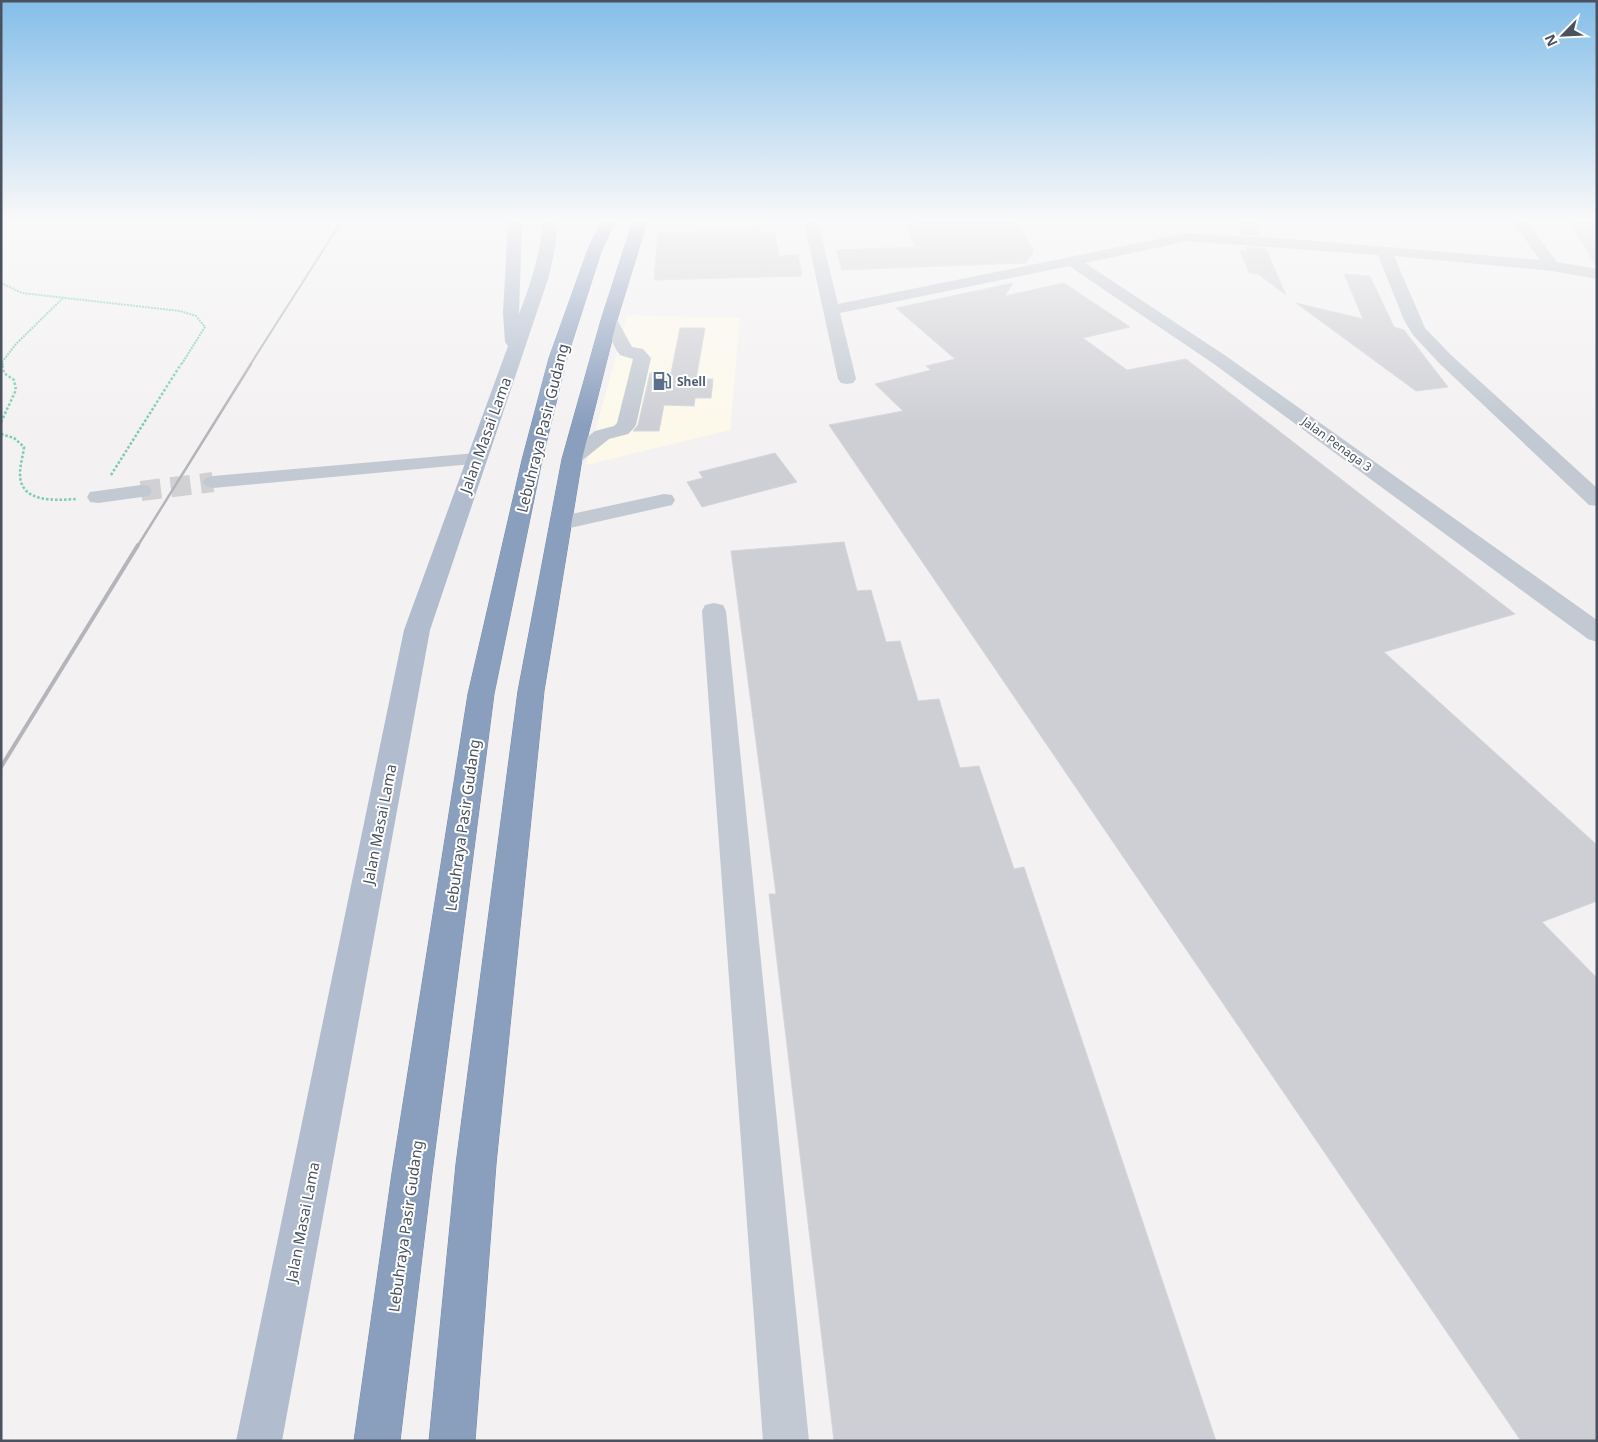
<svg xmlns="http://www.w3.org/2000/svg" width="1598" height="1442" viewBox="0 0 1598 1442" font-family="'Noto Sans',sans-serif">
	<rect width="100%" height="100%" fill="#f3f1f1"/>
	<polygon fill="#fcf9eb" points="627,315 740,318 730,430 586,465"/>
	<g fill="#cecfd5" stroke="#d5d6dc">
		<polygon points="935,222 1018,222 1034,251 1026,263 842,270 836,250 916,247 904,224"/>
		<polygon points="1237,222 1255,222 1260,235 1241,234"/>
		<polygon points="1570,222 1597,222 1597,267"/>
		<polygon points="760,230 761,234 775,233 779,256 798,255 802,276 654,280 658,233"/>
		<polygon points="1246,247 1266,249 1286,295 1258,274 1249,273 1240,250 1247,251"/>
		<polygon points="1344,274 1370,276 1394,327 1404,330 1448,387 1416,391 1296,303 1363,319"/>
		<polygon points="1013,283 1005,296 1064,283 1130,327 1083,338 1127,370 1186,359 1515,614 1384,652 1597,845 1597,901 1542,922 1597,978 1597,1441 1521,1441 829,425 903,411 875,384 931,370 926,366 955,359 896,308"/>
		<polygon points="680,328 705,328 696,379 713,379 711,398 695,398 694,406 664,405 659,431 633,431 638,425 650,373 671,373"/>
		<polygon points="775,453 797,482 702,507 687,482 703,478 699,472"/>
		<polygon points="844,542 857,591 871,590 886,642 900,641 918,701 939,699 960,768 979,766 1014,869 1024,867 1216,1441 834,1441 769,894 776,894 731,551"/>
	</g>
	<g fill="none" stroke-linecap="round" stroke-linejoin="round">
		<polyline stroke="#d1d1d4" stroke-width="20" stroke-dasharray="20 10" stroke-linecap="butt" points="141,491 213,482"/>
		<g stroke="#7589a9" stroke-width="1">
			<g id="highway">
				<polygon points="601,222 615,222 601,252 567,358 542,460 494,694 432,1173 400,1441 354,1441 392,1173 468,694 522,460 549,358 587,252"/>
				<polygon points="633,222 647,222 617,320 582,459 544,691 496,1164 475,1441 429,1441 456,1164 518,691 562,459 601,320"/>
			</g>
		</g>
		<g stroke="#79ccac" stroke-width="2" stroke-dasharray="2 1" stroke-linecap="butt">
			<polyline points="1,283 22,293 180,311 196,316 205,327 181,365"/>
			<polyline points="3,365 2,362 16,344 63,298"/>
		</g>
		<g stroke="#79ccac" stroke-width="2.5" stroke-dasharray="2.5 2" stroke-linecap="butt">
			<polyline points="1,422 16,390 14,380 4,373 2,364"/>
			<path d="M1 434 14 438 24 447C23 456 20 465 20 474 20 504 57 500 77 499"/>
			<polyline points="111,475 181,364"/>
		</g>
		<g fill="#c2c9d2" fill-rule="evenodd">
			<polygon points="804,222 818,222 838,304 1188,233 1304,240 1540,260 1513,222 1527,222 1557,262 1597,269 1597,279 1552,271 1394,256 1425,328 1451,355 1597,488 1597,506 1589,505 1439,363 1413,335 1404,320 1378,255 1188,241 1085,263 1226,356 1597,620 1597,642 1588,639 1214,364 1069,266 840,313 856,379 853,383 847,384 841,383 838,379"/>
			<polygon points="609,315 615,316 632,347 643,349 651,358 636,425 633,429 628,434 609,439 579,463 572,465 565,463 562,459 565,455 595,431 614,426 617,423 633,359 620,355 617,351 601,320 603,316"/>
			<polygon points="476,453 483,455 486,459 483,463 213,488 206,486 202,482 206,478 213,476"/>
			<polygon points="141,485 149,486 152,491 149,496 98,503 90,502 87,497 90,492"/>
			<polygon points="664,494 672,495 675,500 672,505 561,530 553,528 550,523 553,518"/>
			<polygon points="714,603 723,605 726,611 809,1441 763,1441 702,611 705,605"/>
		</g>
		<path fill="#b1bdce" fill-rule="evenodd" d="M508 222H522L519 314C531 283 540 255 543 222H557L555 248 549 276 430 630 282 1441H236L404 630 508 346 505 342 503 313Z"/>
		<use href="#highway" fill="#8a9ebe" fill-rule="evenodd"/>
		<polyline stroke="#b3b5bb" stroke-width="2" points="250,365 341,222"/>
		<polyline stroke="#b3b5bb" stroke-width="2.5" points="137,547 251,364"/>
		<polyline stroke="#b3b5bb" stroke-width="4" points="1,767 138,545"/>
	</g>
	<linearGradient id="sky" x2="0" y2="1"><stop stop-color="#84bee9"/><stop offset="0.52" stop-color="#faf9f9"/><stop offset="1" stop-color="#faf9f9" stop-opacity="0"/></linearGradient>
	<rect width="1598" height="424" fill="url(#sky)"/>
	<defs>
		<g id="fuel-bare" transform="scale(1.5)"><path d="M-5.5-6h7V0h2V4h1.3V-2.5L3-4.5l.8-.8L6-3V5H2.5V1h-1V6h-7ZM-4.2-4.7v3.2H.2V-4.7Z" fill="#5c6f8a" stroke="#fff" stroke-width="2.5" paint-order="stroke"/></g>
	</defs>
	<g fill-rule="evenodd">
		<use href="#fuel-bare" x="662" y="381"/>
	</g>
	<g text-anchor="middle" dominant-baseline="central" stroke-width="4" stroke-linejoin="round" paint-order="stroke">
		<g font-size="12" font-weight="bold" fill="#4e5e75" stroke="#fff" text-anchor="start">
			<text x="677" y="381">Shell</text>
		</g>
		<g font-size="12" fill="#49525e" stroke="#fff">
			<text transform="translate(1337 444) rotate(36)">Jalan Penaga 3</text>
		</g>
		<g font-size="15" fill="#49525e" stroke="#fff">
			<text transform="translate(542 428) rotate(-76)">Lebuhraya Pasir Gudang</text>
			<text transform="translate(485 435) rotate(-70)">Jalan Masai Lama</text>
			<text transform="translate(379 824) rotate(-79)">Jalan Masai Lama</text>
			<text transform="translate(462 825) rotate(-82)">Lebuhraya Pasir Gudang</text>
			<text transform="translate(302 1222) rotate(-79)">Jalan Masai Lama</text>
			<text transform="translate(405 1226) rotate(-82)">Lebuhraya Pasir Gudang</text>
		</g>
	</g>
	<rect width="1598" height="1442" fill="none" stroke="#49525e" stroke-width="5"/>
	<g transform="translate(1563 35) rotate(246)" stroke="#ffffff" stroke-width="4" paint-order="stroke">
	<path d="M0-4L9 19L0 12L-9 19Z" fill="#49525e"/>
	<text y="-8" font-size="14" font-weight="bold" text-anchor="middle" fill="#49525e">N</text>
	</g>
</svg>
